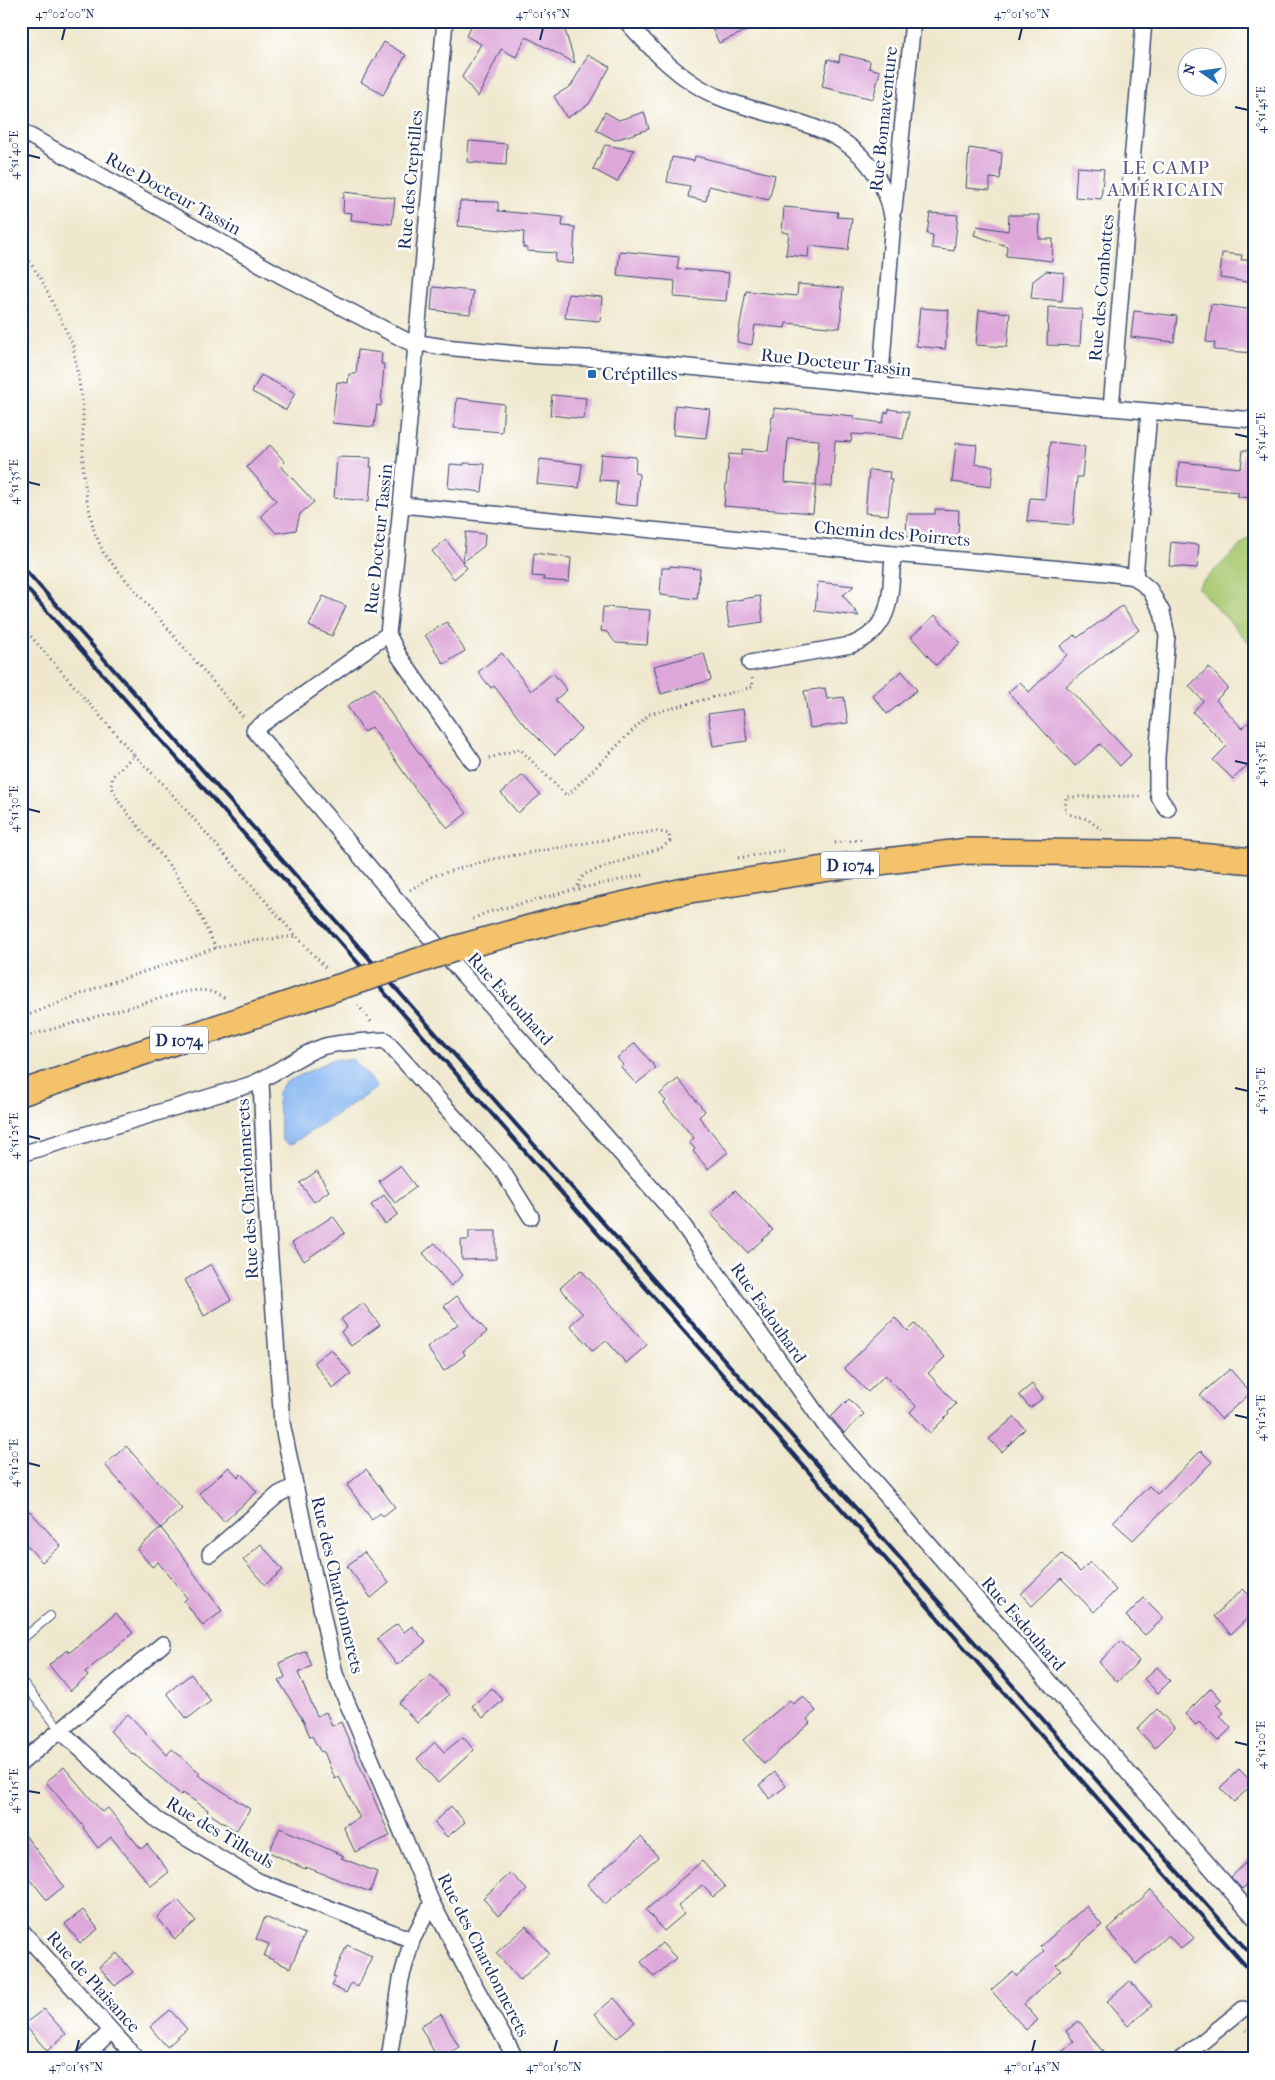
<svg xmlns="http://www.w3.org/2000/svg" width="1275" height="2080" viewBox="0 0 1275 2080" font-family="'IM FELL French Canon',serif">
	<rect width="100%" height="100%" fill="#fff"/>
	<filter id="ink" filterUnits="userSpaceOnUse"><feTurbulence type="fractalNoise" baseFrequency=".02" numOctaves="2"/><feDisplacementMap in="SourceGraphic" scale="10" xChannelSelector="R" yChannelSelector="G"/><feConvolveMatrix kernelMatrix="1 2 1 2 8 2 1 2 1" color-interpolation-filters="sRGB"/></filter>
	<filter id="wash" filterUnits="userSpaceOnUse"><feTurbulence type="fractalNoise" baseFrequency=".0096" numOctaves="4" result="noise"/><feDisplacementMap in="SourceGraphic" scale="20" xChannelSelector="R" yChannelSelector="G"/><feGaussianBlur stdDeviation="1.12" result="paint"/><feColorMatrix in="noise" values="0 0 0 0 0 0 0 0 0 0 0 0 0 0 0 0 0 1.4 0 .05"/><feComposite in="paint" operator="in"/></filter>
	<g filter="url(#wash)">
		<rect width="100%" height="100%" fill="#efe8ce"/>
		<polygon fill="#a9c971" stroke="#627c68" points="1254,533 1254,648 1197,587"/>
		<polygon fill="#85b6f1" stroke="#5072a8" points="334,1059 354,1060 378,1087 290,1145 282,1140 277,1094 284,1083"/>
		<g id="blocks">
			<g fill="#dda8d9">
				<polygon points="474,21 554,21 564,27 575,63 526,37 516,57 501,49 478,97 462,77 481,44 466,36"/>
				<polygon points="709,21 768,21 719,43"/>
				<polygon points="384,42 406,55 383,95 361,82"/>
				<polygon points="840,54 870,61 869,68 880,71 873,99 822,87 828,59 839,62"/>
				<polygon points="588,55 610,67 589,104 567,118 554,96 571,86"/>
				<polygon points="605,112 619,120 644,112 649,129 615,140 596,130"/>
				<polygon points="469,141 507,144 506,165 467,162"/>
				<polygon points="605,145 634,150 617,182 593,169"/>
				<polygon points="969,148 1002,153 1000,179 990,178 990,190 966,188"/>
				<polygon points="695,156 775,175 769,200 709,186 706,201 688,197 690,186 667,182 672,157 694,161"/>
				<polygon points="1077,167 1104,169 1101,199 1075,197"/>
				<polygon points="344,192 395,198 392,224 351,220 352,213 343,212"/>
				<polygon points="460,201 498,202 498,211 563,217 562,226 575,227 573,264 555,262 556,253 527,251 527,248 523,247 524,232 458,226"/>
				<polygon points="784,207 838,212 837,217 852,218 848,250 809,246 808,257 786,255 789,233 782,232"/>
				<polygon points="930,213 958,215 954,251 932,248 933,235 927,234"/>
				<polygon points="1009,215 1040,215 1039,239 1053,239 1052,261 1006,256 1007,246 974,235 977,226 1008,231"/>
				<polygon points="620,251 679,257 677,269 729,273 726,301 674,297 675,281 617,275"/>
				<polygon points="1222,253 1242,255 1241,260 1254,260 1254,283 1220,278"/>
				<polygon points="1046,271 1064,273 1062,301 1031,298 1033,281"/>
				<polygon points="798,284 843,288 840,328 786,323 785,328 755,325 752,345 737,342 746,291 797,296"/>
				<polygon points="433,287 473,291 470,314 431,310"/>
				<polygon points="568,294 602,297 600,321 565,318"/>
				<polygon points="1211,304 1254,310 1254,353 1214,350 1215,343 1206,342"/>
				<polygon points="1048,307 1082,309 1080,346 1047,345"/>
				<polygon points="920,308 949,310 945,349 916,346"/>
				<polygon points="979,310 1010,313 1007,347 976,345"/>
				<polygon points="1134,311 1177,316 1174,342 1131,337"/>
				<polygon points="358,350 382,353 381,364 384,364 381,406 377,405 374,427 332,423 337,382 348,383 349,374 356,374"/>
				<polygon points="261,375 295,393 286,410 252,392"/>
				<polygon points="552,395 586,398 584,419 550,415"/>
				<polygon points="457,398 504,404 502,432 454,428"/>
				<polygon points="675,405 710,409 706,438 673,435"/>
				<polygon points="774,408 854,416 854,419 883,423 885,412 888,413 889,409 909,412 903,439 884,436 852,434 851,442 835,441 832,487 816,485 819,440 788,438 785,482 816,485 813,513 724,506 729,454 742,455 742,449 768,451 772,417 774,417"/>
				<polygon points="1050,442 1085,446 1082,477 1077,477 1073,525 1027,521 1030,498 1045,499"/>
				<polygon points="956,443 977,445 975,464 993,466 991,487 952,482"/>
				<polygon points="270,445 285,462 281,466 314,502 300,514 296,530 276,533 261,516 276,500 247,467"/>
				<polygon points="1243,450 1254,450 1254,498 1238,497 1238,492 1177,486 1179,462 1241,468"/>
				<polygon points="601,454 636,457 635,473 639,474 637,506 615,504 617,481 599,480"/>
				<polygon points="337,457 371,458 370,467 372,467 369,501 334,498"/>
				<polygon points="540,459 582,464 579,488 537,484"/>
				<polygon points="464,463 485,464 482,492 448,488 450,464 464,465"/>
				<polygon points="869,470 890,472 889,479 892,479 888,515 865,513"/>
				<polygon points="935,509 959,510 958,538 955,537 955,542 929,541 929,537 906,536 907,514 935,514"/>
				<polygon points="466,532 485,534 484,546 463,562"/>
				<polygon points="446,540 467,568 454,579 432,551"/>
				<polygon points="1171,542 1199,545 1197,568 1169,566"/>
				<polygon points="534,553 571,558 569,582 543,580 544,577 532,576"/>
				<polygon points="670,566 700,569 697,599 660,595 662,568 670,568"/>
				<polygon points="818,582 854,586 843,595 859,616 815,611"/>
				<polygon points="323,596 346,606 332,636 309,626"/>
				<polygon points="760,596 763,622 729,627 726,602"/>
				<polygon points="1122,606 1139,630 1108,652 1066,686 1131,755 1120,766 1100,744 1075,766 1008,692 1020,682 1029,692 1067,655 1060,646 1075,635 1077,638"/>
				<polygon points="603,607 650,610 647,645 616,643 607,632 601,631"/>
				<polygon points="935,615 960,643 936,665 911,637"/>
				<polygon points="447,622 465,651 444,664 425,635"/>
				<polygon points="502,653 531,691 553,673 567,690 555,700 581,729 555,755 521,721 494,686 491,688 478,672"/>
				<polygon points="704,653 711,680 661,694 654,666"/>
				<polygon points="1209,667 1228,688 1216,700 1242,728 1254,718 1254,759 1233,779 1213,760 1227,746 1193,712 1203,701 1189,686"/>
				<polygon points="902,671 917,690 887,714 872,695"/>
				<polygon points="375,688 393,717 444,787 445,786 467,813 448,828 416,790 372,727 364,732 347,706"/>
				<polygon points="825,688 827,699 844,697 848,723 810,728 804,691"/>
				<polygon points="743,709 747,741 713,746 708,714"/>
				<polygon points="523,775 540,795 518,813 501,793"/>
				<polygon points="635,1043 656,1068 636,1084 621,1067 623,1065 617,1058"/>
				<polygon points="678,1079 705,1111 699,1117 728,1152 708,1169 693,1151 695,1149 689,1142 694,1138 664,1103 666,1101 660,1094"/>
				<polygon points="400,1166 416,1187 395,1203 379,1181"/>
				<polygon points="317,1171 329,1191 314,1202 300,1183"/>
				<polygon points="735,1190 773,1230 748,1253 711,1214"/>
				<polygon points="384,1195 398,1214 385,1224 371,1205"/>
				<polygon points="333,1216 345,1233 304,1261 292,1243"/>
				<polygon points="469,1231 496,1231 496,1259 462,1260 461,1240 469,1240"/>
				<polygon points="435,1243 463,1275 451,1286 423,1253"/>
				<polygon points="211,1264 231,1300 204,1316 185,1280"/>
				<polygon points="581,1270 647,1345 626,1363 606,1340 593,1351 570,1325 583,1314 560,1288"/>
				<polygon points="457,1296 487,1332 463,1351 465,1355 444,1371 427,1348 458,1324 444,1306"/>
				<polygon points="363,1303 380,1325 351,1346 341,1332 347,1327 341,1319"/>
				<polygon points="895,1318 908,1331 915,1324 945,1357 928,1373 956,1404 948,1412 949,1414 930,1433 910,1412 916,1406 885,1375 868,1392 844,1368"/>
				<polygon points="331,1349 351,1374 333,1389 314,1362"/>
				<polygon points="1230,1369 1251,1393 1221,1419 1200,1395"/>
				<polygon points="1032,1384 1043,1398 1030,1408 1019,1395"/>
				<polygon points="849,1399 864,1414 844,1433 831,1417"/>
				<polygon points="1014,1417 1025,1429 1002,1452 989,1439"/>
				<polygon points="126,1446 182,1509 161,1528 105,1465"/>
				<polygon points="1201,1451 1212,1462 1133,1540 1113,1522 1149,1486 1157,1494"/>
				<polygon points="229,1467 238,1477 241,1474 257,1492 224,1522 199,1493"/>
				<polygon points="366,1469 395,1507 383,1516 380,1513 372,1520 347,1485"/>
				<polygon points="30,1511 61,1546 42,1562 21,1539 21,1519"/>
				<polygon points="161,1528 189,1564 188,1565 222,1611 203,1626 184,1601 187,1598 158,1562 152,1567 137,1549"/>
				<polygon points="261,1544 283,1570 265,1585 243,1560"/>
				<polygon points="364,1552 389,1583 371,1598 347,1566"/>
				<polygon points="1062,1554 1080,1572 1090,1562 1116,1590 1094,1612 1061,1578 1032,1606 1021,1594"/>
				<polygon points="1243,1589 1254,1600 1254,1612 1231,1634 1214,1616"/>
				<polygon points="1144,1598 1164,1618 1145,1635 1126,1616"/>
				<polygon points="116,1613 133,1633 85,1672 88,1676 70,1691 49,1665 67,1650 69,1653"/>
				<polygon points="397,1624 404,1632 412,1626 426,1642 397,1665 377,1639"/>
				<polygon points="1121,1641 1139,1661 1117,1682 1099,1662"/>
				<polygon points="306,1651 312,1666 298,1673 317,1716 326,1712 332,1726 341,1722 390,1836 355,1852 343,1826 360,1818 339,1777 335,1779 324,1752 320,1751 312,1736 310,1737 304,1722 279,1681 285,1677 279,1663"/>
				<polygon points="1157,1667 1170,1681 1158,1693 1144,1679"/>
				<polygon points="191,1674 211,1701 187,1719 167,1693"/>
				<polygon points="431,1675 449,1695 417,1723 399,1703"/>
				<polygon points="492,1688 503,1700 483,1718 472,1706"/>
				<polygon points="1211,1688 1222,1700 1216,1705 1224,1713 1220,1716 1231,1728 1218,1741 1199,1722 1196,1725 1185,1714"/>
				<polygon points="803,1696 816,1711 807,1719 810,1723 764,1764 743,1740 790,1700 793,1704"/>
				<polygon points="1157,1709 1175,1728 1155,1748 1137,1729"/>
				<polygon points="128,1714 167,1755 172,1749 200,1773 198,1775 250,1809 236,1831 207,1812 208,1810 183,1793 181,1795 134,1754 133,1755 110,1731"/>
				<polygon points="463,1737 474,1750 438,1783 417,1759 435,1742 444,1752"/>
				<polygon points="64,1767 102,1812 108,1808 141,1849 147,1844 169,1872 151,1886 111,1837 98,1848 83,1828 84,1827 46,1782"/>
				<polygon points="1239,1769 1253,1784 1234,1802 1220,1788"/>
				<polygon points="775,1772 786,1786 770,1799 759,1785"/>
				<polygon points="451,1806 465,1822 447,1837 434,1822"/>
				<polygon points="280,1828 344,1856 341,1858 377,1872 370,1892 306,1867 305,1869 269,1852"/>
				<polygon points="21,1830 64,1886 47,1900 21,1868"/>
				<polygon points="641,1837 658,1857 605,1904 587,1884"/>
				<polygon points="1254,1855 1254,1878 1242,1889 1231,1877"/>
				<polygon points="702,1861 725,1887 713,1897 702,1885 678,1906 684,1914 664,1931 646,1910"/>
				<polygon points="511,1873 527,1890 498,1916 483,1898"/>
				<polygon points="1151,1890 1194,1938 1181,1949 1168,1935 1136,1964 1107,1930"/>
				<polygon points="178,1900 196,1921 175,1939 157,1917"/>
				<polygon points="1086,1906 1102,1925 1056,1965 1061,1970 1024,2004 1038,2020 1026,2030 991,1990 1013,1971 1017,1976 1044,1951 1040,1947"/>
				<polygon points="83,1910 98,1929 80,1943 65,1924"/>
				<polygon points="265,1917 305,1934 290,1968 264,1956 269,1944 256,1939"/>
				<polygon points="526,1926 549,1953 520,1980 496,1953"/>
				<polygon points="662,1943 676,1958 654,1977 641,1962"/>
				<polygon points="347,1945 372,1956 358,1987 351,1983 346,1993 332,1986 336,1977 333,1976"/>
				<polygon points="117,1953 133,1972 115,1986 99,1967"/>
				<polygon points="1130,1981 1152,2006 1128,2026 1107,2001"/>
				<polygon points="614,1998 635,2022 617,2038 595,2014"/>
				<polygon points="44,2009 66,2034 47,2051 24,2024"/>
				<polygon points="170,2010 187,2029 167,2047 150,2027"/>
				<polygon points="441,2014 459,2047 438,2059 420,2026"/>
				<polygon points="1079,2021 1103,2052 1095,2059 1053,2059 1074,2042 1066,2031"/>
			</g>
		</g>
	</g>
	<g filter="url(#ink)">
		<use href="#blocks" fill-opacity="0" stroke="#3b4b6f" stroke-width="1"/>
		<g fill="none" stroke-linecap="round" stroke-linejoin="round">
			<g stroke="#3b4b6f" stroke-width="10">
				<g id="lane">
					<polyline points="21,1640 50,1616"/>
					<polyline points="21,1680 61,1731"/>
				</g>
			</g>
			<g stroke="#3b4b6f" stroke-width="18">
				<g id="street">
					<path d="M445 21C426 225 410 430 388 634L254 730 397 900 678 1218 824 1424 1254 1917"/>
					<path d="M626 21C652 50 680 80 716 96 780 124 856 118 886 195 890 203 891 212 893 221L880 386"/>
					<polyline points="21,131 280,275 407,341 444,347 539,356 608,359 1076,405 1254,420"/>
					<polyline points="894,209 913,21"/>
					<polyline points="1111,408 1144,21"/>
					<polyline points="402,505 893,554 1107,573 1135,577 1150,590 1162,612 1167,636 1157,757 1157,787 1159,797 1167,809"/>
					<polyline points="1135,577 1149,412"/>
					<polyline points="388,634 399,656 473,762"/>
					<path d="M750 663 851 645C894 629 890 593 893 554"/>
					<polyline points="261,1081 267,1217 282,1423 335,1674 432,1903 476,1988 516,2059"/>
					<path d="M21 1154 249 1085C275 1076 295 1056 322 1047 341 1041 365 1042 385 1040L501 1169 531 1217"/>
					<polyline points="210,1554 279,1494 295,1486"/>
					<polyline points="61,1731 157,1820 258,1881 412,1940"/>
					<polyline points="21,1763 163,1644"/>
					<polyline points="21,1930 137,2059"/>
					<polyline points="82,2059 111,2031"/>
					<polyline points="389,2059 401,1979 412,1940 432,1903"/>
					<polyline points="1181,2059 1243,2009"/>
				</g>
			</g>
			<g stroke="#3b4b6f" stroke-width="28">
				<g id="primary">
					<polyline points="454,949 569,917 684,891 830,868 968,851 1176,854 1254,861"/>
					<polyline points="21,1093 336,988"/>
				</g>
			</g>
			<g stroke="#3b4b6f" stroke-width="3" stroke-dasharray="1 4" stroke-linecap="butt">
				<polyline points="21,249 41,279 73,345 83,407 83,470 87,499 94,531 104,554 244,718"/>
				<polyline points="21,625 134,755 113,776 111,785 119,802 172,869 198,911 216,948"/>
				<polyline points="134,755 164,785 296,936"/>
				<polyline points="489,758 520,749 567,796 649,714 753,687 752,678"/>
				<polyline points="1102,830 1087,819 1065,813 1066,797 1142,796"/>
				<polyline points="835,843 863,839"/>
				<polyline points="738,858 786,850"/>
				<polyline points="410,890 433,876 493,859 656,831 669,834 670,841 663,847 587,873 581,878 577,889"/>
				<polyline points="473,919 485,913 577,889 643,875"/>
				<polyline points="358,1005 372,1023"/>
				<polyline points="21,1018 101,986 216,948 230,944 296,936 326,968"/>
				<path d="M21 1038 179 993C198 989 210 988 227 1000"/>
				<polyline points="1246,2030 1254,2031"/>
				<polyline points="1218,2052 1228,2057 1250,2059"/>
			</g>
			<use href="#lane" stroke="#fff" stroke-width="8"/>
			<use href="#street" stroke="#fff" stroke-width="15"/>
			<use href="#primary" stroke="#f3c26a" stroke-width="25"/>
			<g stroke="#1b2f5e" stroke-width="4">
				<polyline points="21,565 1254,1958"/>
				<polyline points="21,582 1254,1975"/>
			</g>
			<g stroke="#3b4b6f" stroke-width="28" stroke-linecap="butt">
				<polyline id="primary-bridge" points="336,988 454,949"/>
			</g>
			<use href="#primary-bridge" stroke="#f3c26a" stroke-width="25"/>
		</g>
	</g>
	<path fill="none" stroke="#1b2f5e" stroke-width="2" d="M62 40 65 28M540 40 543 28M1019 40 1022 28M1235 107 1248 110M28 155 40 158M1235 434 1248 437M28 482 40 485M1235 761 1248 764M28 809 40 812M1235 1088 1248 1091M28 1136 40 1139M1235 1415 1248 1418M28 1463 40 1466M1235 1742 1248 1745M28 1791 40 1793M76 2052 79 2040M554 2052 557 2040M1032 2052 1035 2040"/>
	<rect fill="#1f6fb2" stroke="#fff" stroke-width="2" x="587" y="369" width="10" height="10" rx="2.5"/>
	<g text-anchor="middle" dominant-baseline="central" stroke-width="5" stroke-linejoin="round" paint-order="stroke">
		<g fill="#fff" stroke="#5f6d8e" stroke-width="1">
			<rect x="821" y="851.5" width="58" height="27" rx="4"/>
			<rect x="150" y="1026.5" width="58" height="27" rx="4"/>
		</g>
		<g font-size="16" font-weight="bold" fill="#1b2f5e">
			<text x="850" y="865">D 1074</text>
			<text x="179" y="1040">D 1074</text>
		</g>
		<g font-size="18" fill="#1b2f5e" stroke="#fff">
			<text transform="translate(884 119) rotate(-84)">Rue Bonnaventure</text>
			<text transform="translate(411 180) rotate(-85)">Rue des Creptilles</text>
			<text transform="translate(173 194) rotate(29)">Rue Docteur Tassin</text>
			<text transform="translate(1102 288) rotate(-85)">Rue des Combottes</text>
			<text transform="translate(836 363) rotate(6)">Rue Docteur Tassin</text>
			<text transform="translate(892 534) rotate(5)">Chemin des Poirrets</text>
			<text transform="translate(379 539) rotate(-84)">Rue Docteur Tassin</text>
			<text transform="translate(510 999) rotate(48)">Rue Esdouhard</text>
			<text transform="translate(248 1189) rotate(-93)">Rue des Chardonnerets</text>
			<text transform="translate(768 1313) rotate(55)">Rue Esdouhard</text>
			<text transform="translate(337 1585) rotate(77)">Rue des Chardonnerets</text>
			<text transform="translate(1023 1624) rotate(49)">Rue Esdouhard</text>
			<text transform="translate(220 1833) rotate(31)">Rue des Tilleuls</text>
			<text transform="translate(483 1955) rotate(63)">Rue des Chardonnerets</text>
			<text transform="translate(93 1982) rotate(48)">Rue de Plaisance</text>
		</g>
		<g font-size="18" fill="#1b2f5e" stroke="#fff" text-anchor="start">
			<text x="602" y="374">Créptilles</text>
		</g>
		<g font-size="19" letter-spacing="1" fill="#5f5989" stroke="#fff">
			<text x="1166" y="168">LE CAMP<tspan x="1166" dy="22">AMÉRICAIN</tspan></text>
		</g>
	</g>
	<rect width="1275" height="2080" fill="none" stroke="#fff" stroke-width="55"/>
	<g transform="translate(1202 72) rotate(283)"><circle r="24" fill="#ffffff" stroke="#a4acbf"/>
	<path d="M0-4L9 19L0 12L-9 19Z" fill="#1f6fb2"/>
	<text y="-8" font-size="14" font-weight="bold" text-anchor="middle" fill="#1b2f5e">N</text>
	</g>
	<rect x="28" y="28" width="1220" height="2024" fill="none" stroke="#1b2f5e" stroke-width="2"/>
	<g font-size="12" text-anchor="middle" fill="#1b2f5e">
		<text x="65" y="18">47°02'00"N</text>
		<text x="543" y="18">47°01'55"N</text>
		<text x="1022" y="18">47°01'50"N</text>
		<text transform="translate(1261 110) rotate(-90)" y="4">4°51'45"E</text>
		<text transform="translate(14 155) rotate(-90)" y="4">4°51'40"E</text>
		<text transform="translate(1261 437) rotate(-90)" y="4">4°51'40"E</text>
		<text transform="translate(14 482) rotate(-90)" y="4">4°51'35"E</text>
		<text transform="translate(1261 764) rotate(-90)" y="4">4°51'35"E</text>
		<text transform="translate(14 809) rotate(-90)" y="4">4°51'30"E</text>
		<text transform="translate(1261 1091) rotate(-90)" y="4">4°51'30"E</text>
		<text transform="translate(14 1136) rotate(-90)" y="4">4°51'25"E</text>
		<text transform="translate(1261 1418) rotate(-90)" y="4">4°51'25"E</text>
		<text transform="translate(14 1463) rotate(-90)" y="4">4°51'20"E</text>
		<text transform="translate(1261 1745) rotate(-90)" y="4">4°51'20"E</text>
		<text transform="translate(14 1791) rotate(-90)" y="4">4°51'15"E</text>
		<text x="76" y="2071">47°01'55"N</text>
		<text x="554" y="2071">47°01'50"N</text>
		<text x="1032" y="2071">47°01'45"N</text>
	</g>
</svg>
